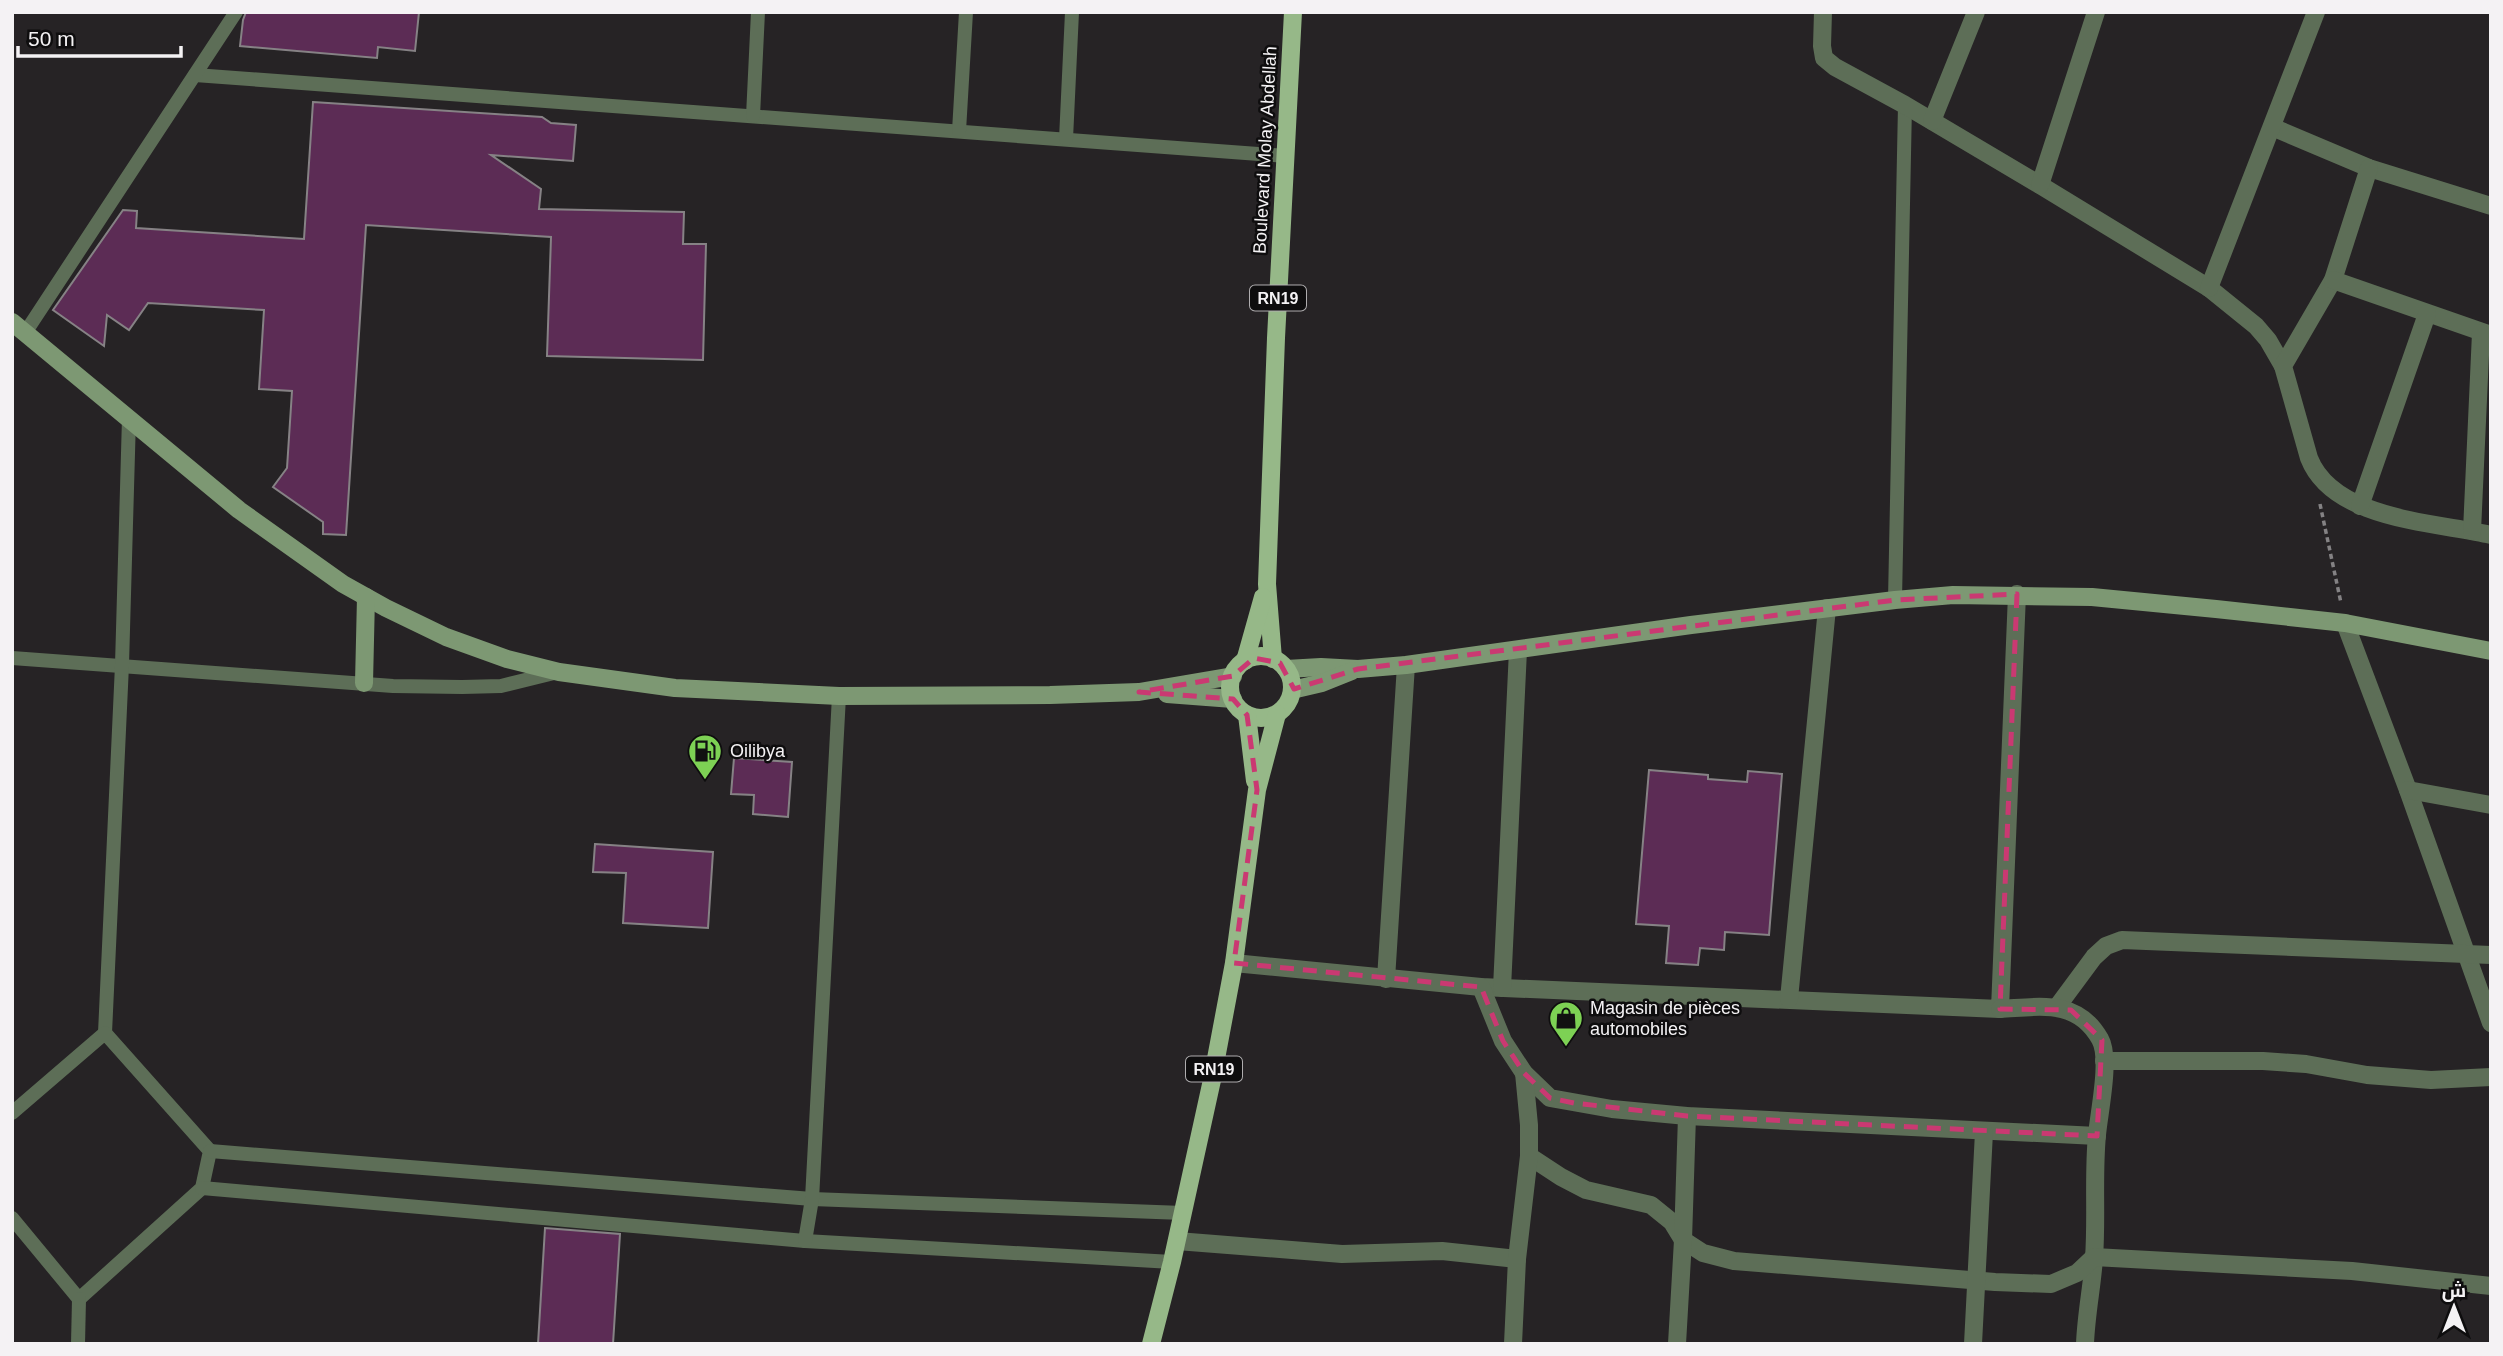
<svg xmlns="http://www.w3.org/2000/svg" width="2503" height="1356" viewBox="0 0 2503 1356" font-family="Arial,Cairo,sans-serif">
	<rect width="100%" height="100%" fill="#262325"/>
	<g fill="#5c2c55" stroke="#868285" stroke-width="2">
		<polygon points="246,12 419,12 415,51 378,47 377,58 240,46 243,20"/>
		<polygon points="313,102 542,117 551,123 576,125 573,161 491,155 541,189 539,209 684,212 683,244 706,244 703,360 547,356 551,237 366,225 346,535 323,534 323,522 273,487 287,468 292,391 259,389 264,310 148,303 129,330 107,315 104,346 53,310 123,210 137,211 136,228 304,239"/>
		<polygon points="734,758 792,762 788,817 753,814 754,795 731,794"/>
		<polygon points="1649,770 1708,775 1708,779 1747,782 1748,771 1782,774 1769,935 1725,932 1724,950 1700,948 1698,965 1666,963 1669,926 1636,924"/>
		<polygon points="595,844 713,852 708,928 623,923 626,873 593,872"/>
		<polygon points="545,1228 620,1234 613,1344 538,1344"/>
	</g>
	<g fill="none" stroke-linecap="round" stroke-linejoin="round">
		<polyline stroke="#848284" stroke-width="3.5" stroke-dasharray="5 3.5" stroke-linecap="butt" points="2320,504 2341,603"/>
		<g stroke="#5d6e57" stroke-width="14">
			<polyline points="195,75 1286,156"/>
			<polyline points="753,116 758,12"/>
			<polyline points="959,131 966,12"/>
			<polyline points="1066,139 1072,12"/>
			<polyline points="25,333 236,12"/>
			<polyline points="1895,600 1905,105"/>
			<polyline points="12,658 393,686 462,687 501,686 558,672"/>
			<polyline points="105,1033 122,665 129,418"/>
			<polyline points="12,1113 105,1033 210,1151 202,1188 79,1299 12,1218"/>
			<polyline points="210,1151 812,1199 1183,1213"/>
			<polyline points="202,1188 805,1241 1172,1262"/>
			<polyline points="805,1241 812,1199 839,696"/>
			<polyline points="78,1344 79,1299"/>
		</g>
		<g stroke="#5d6e57" stroke-width="18">
			<polyline points="1823,12 1822,46 1824,58 1835,67 1905,105 2040,185 2209,288 2256,326 2268,340 2283,366"/>
			<polyline points="1932,121 1976,12"/>
			<polyline points="2272,127 2369,168 2491,206"/>
			<path d="M2369 168 2333 280 2283 366 2309 458C2333 520 2435 522 2491 535"/>
			<polyline points="2040,185 2096,12"/>
			<polyline points="2333,280 2491,335"/>
			<polyline points="2209,288 2316,12"/>
			<polyline points="2360,506 2427,314"/>
			<polyline points="2472,531 2481,333"/>
			<polyline points="2345,623 2408,790 2491,1023"/>
			<polyline points="2408,790 2491,805"/>
			<polyline points="1234,963 1481,987 2000,1009 2017,594"/>
			<polyline points="1386,979 1406,665"/>
			<polyline points="1481,987 1503,1041 1524,1073 1550,1098 1612,1109 1687,1116 2097,1136"/>
			<polyline points="1502,988 1518,650"/>
			<polyline points="1789,999 1827,608"/>
			<polyline points="2057,1007 2094,957 2106,946 2122,940 2491,955"/>
			<path d="M2000 1009C2039 1007 2077 998 2100 1039 2111 1058 2099 1112 2097 1135 2093 1176 2097 1217 2094 1258 2092 1287 2086 1315 2085 1344"/>
			<polyline points="2104,1061 2263,1061 2306,1064 2367,1075 2431,1080 2491,1077"/>
			<polyline points="1529,1156 1561,1177 1586,1190 1651,1205 1672,1222 1683,1240 1703,1253 1734,1261 1995,1282 2051,1284 2077,1273 2094,1257 2352,1271 2491,1286"/>
			<polyline points="1177,1241 1342,1254 1442,1251 1517,1259"/>
			<polyline points="1513,1344 1517,1259 1529,1156 1529,1125 1524,1073"/>
			<polyline points="1677,1344 1683,1240 1687,1116"/>
			<polyline points="1973,1344 1984,1132"/>
		</g>
		<g stroke="#7d9873" stroke-width="18">
			<polyline points="12,322 239,510 343,584 386,608 446,637 507,659 559,672 675,688 839,696 1050,695 1139,692 1233,676"/>
			<polyline points="1286,669 1321,667 1358,669 1406,665 1691,625 1895,600 1953,595 2092,597 2216,609 2345,623 2491,651"/>
			<polyline points="364,683 366,597"/>
			<polyline points="1292,690 1322,683 1352,671"/>
			<polyline points="1167,694 1233,699"/>
		</g>
		<g stroke="#96b888" stroke-width="18">
			<circle cx="1261" cy="687" r="31"/>
			<polyline points="1273,659 1267,584 1276,338 1293,12"/>
			<polyline points="1245,661 1263,597"/>
			<polyline points="1247,715 1255,781"/>
			<polyline points="1151,1344 1172,1262 1212,1080 1234,963 1257,790 1277,714"/>
		</g>
	</g>
	<path fill="none" stroke="#ca3972" stroke-width="5" stroke-dasharray="14 9" stroke-linejoin="round" d="M2017 594 2000 1009 2071 1010 2102 1040 2097 1136 1687 1116 1574 1103 1550 1098 1524 1073 1503 1041 1481 987 1234 963 1257 790 1247 715 1233 699 1139 692 1233 676 1254 658 1280 663 1294 689 1358 669 1895 600Z"/>
	<defs>
		<g id="fuel-pin" transform="scale(1.75)"><path d="M0 17L-7.5 6A9.5 9.5 0 1 1 7.5 6Z" fill="#7dd154" stroke="#0e0d0e"/><path d="M-5.5-6h7V0h2V4h1.3V-2.5L3-4.5l.8-.8L6-3V5H2.5V1h-1V6h-7ZM-4.2-4.7v3.2H.2V-4.7Z" fill="#111"/></g>
		<g id="shop-pin" transform="scale(1.75)"><path d="M0 17L-7.5 6A9.5 9.5 0 1 1 7.5 6Z" fill="#7dd154" stroke="#0e0d0e"/><path d="M-5-2.5h2.3a2.7 3.5 0 0 1 5.4 0H5L5.5 6h-11ZM-1.5-2.5h3a1.5 2.3 0 0 0-3 0Z" fill="#111"/></g>
	</defs>
	<g fill-rule="evenodd">
		<use href="#fuel-pin" x="705" y="751"/>
		<use href="#shop-pin" x="1566" y="1018"/>
	</g>
	<g text-anchor="middle" dominant-baseline="central" stroke-width="5" stroke-linejoin="round" paint-order="stroke">
		<g fill="#0e0d0e" stroke="#afadaf" stroke-width="2">
			<rect x="1250" y="285.5" width="56" height="25" rx="5"/>
			<rect x="1186" y="1056.5" width="56" height="25" rx="5"/>
		</g>
		<g font-size="16" font-weight="bold" fill="#f4f2f4">
			<text x="1278" y="298">RN19</text>
			<text x="1214" y="1069">RN19</text>
		</g>
		<g font-size="18" fill="#f4f2f4" stroke="#0e0d0e">
			<text transform="translate(1265 150) rotate(-87)">Boulevard Molay Abdellah</text>
		</g>
		<g font-size="18" fill="#f4f2f4" stroke="#0e0d0e" text-anchor="start">
			<text x="730" y="751">Oilibya</text>
			<text x="1590" y="1008">Magasin de pièces<tspan x="1590" dy="21">automobiles</tspan></text>
		</g>
	</g>
	<rect width="2503" height="1356" fill="none" stroke="#f4f2f4" stroke-width="28"/>
	<g transform="translate(2454 1307)" stroke="#0e0d0e" stroke-width="5" paint-order="stroke">
	<path d="M0-5L12 26L0 18L-12 26Z" fill="#f4f2f4"/>
	<text y="-10" font-size="19" font-weight="bold" text-anchor="middle" fill="#f4f2f4">ش</text>
	</g>
	<path d="M18 46v10h163v-10" fill="none" stroke="#f4f2f4" stroke-width="3.5"/>
	<text x="28" y="46" font-size="21" fill="#f4f2f4" stroke="#0e0d0e" stroke-width="5" paint-order="stroke">50 m</text>
</svg>
